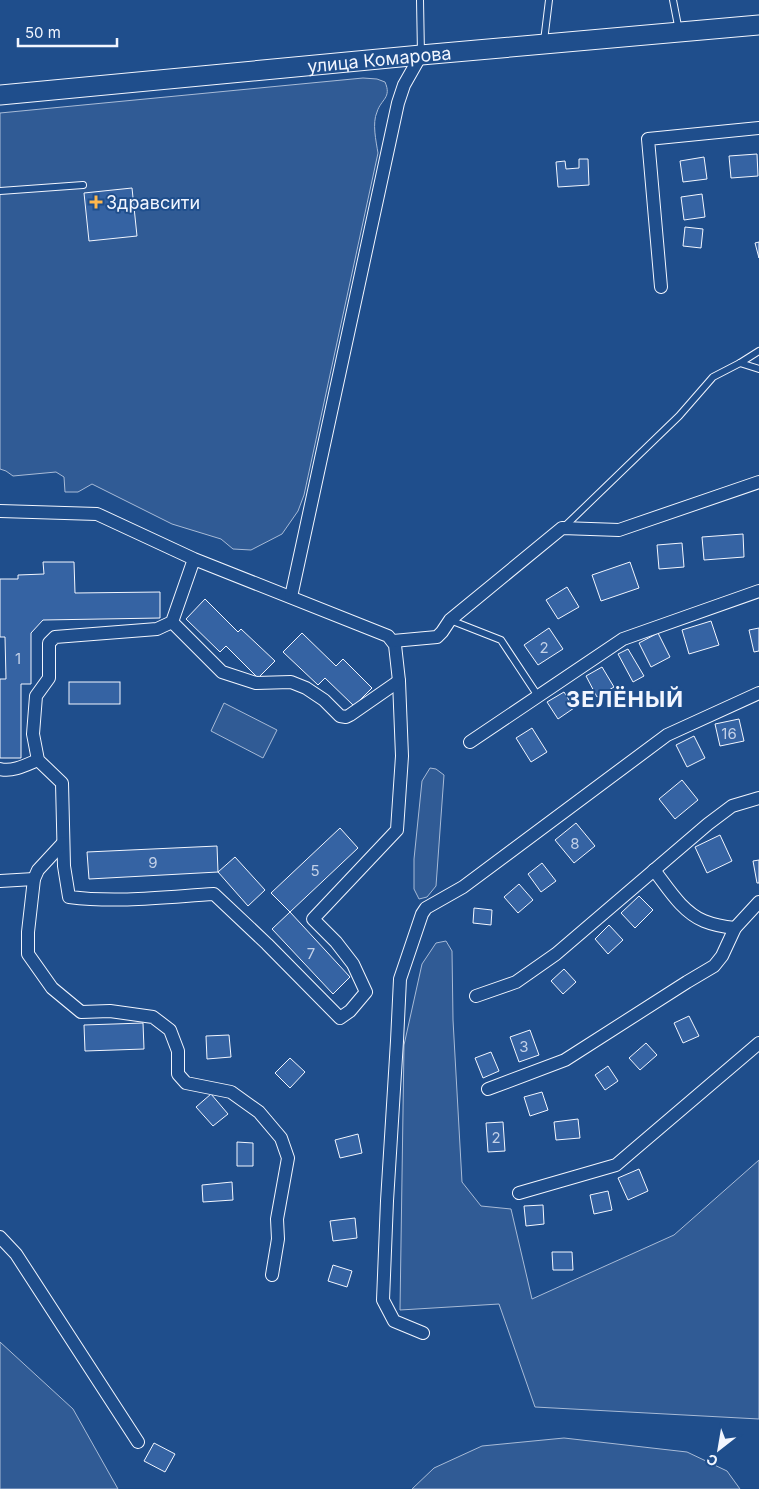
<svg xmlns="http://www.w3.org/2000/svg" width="759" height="1489" viewBox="0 0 759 1489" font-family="Inter,sans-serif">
	<rect width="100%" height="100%" fill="#1f4e8c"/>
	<g fill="#305b95" stroke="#a8bbd7">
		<path d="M363 78 377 79 385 82C392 98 381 99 377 112 372 123 376 141 378 153L304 495 298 511 282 534 251 550 233 549 221 539 172 524 92 484 78 492H65L64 477 56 472 13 476 6 471 0 469V113Z"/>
		<polygon points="224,703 277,730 263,758 211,731"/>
		<polygon points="430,768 436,769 444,775 436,886 427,897 419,899 414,889 414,859 422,781"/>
		<polygon points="446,941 452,951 453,1020 462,1182 481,1206 511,1209 532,1299 674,1235 759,1160 759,1419 535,1407 499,1304 400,1310 404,1045 422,964 436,943"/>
		<polygon points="0,1342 73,1409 118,1489 0,1489"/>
		<polygon points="564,1438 687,1452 727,1471 740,1489 412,1489 434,1468 482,1446"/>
	</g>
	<g fill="#3563a3" stroke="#f2f6ff">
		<polygon points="757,154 758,176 731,178 729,156"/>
		<polygon points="704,157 707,179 683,182 680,161"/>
		<polygon points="579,159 588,159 589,185 558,187 556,162 565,161 566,169 579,168"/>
		<polygon points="132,188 137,236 89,241 84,193"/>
		<polygon points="702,194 705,217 684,220 681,197"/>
		<polygon points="685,227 703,229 701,248 683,246"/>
		<polygon points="759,242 759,258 755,243"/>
		<polygon points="743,534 744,557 704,560 702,537"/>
		<polygon points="682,543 684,567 659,569 657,545"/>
		<polygon points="43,562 74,562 75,593 160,592 160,618 43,620 31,633 31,684 21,684 21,758 0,758 0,679 6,679 5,637 0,637 0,579 18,579 18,575 44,574"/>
		<polygon points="630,562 639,588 601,601 592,575"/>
		<polygon points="567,587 579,607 558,619 546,600"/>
		<polygon points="205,599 238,632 241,629 275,661 258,678 226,646 220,652 186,619"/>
		<polygon points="711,621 719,645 689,654 682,630"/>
		<polygon points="549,628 563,649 538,665 524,645"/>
		<polygon points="759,628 759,651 754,652 749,630"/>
		<polygon points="302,633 336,666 343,659 372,688 354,706 325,678 318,685 283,652"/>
		<polygon points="658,633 670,657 651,667 639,643"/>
		<polygon points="628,649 644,676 633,682 618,654"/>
		<polygon points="602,667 614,687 597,697 586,676"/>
		<rect x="69" y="682" width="51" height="22"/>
		<polygon points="564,692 574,708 558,719 547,702"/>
		<polygon points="739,719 744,741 720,746 715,724"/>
		<polygon points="532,728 547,752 531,762 516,738"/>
		<polygon points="694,736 705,758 687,767 676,745"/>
		<polygon points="682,780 698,800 675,819 659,799"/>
		<polygon points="576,823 595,846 574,863 555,840"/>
		<polygon points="340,828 358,848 290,912 271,893"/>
		<polygon points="720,835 732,861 707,873 695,847"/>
		<polygon points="217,846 218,872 89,879 87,852"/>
		<polygon points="235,857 265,890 248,906 218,872"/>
		<polygon points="759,860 759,883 757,883 753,861"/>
		<polygon points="542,863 556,881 541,892 528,874"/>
		<polygon points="519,884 533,900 518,913 504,897"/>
		<polygon points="639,896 653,910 635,928 621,913"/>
		<polygon points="474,908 492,910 491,925 473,923"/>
		<polygon points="290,912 350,977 333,994 272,929"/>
		<polygon points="609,925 623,940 608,954 595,939"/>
		<polygon points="564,969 576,982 563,994 551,981"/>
		<polygon points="689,1016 699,1036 683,1043 674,1023"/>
		<polygon points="143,1023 144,1049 85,1051 84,1025"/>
		<polygon points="530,1030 539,1055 519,1062 510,1037"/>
		<polygon points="229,1035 231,1057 207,1059 206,1036"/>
		<polygon points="646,1043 657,1055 640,1070 629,1058"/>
		<polygon points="491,1052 499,1071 483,1078 475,1058"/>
		<polygon points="290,1058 305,1072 290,1088 275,1073"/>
		<polygon points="608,1066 618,1081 605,1090 595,1075"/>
		<polygon points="542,1092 548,1110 530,1116 524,1097"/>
		<polygon points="211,1094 228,1114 213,1126 196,1107"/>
		<polygon points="578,1119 580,1138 556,1140 554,1122"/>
		<polygon points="503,1122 505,1151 488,1152 486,1123"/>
		<polygon points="358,1134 362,1153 340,1158 335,1140"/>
		<polygon points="237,1142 253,1143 253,1166 237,1166"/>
		<polygon points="639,1169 648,1191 628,1200 618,1178"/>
		<polygon points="232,1182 233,1200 203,1202 202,1185"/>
		<polygon points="608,1191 612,1210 594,1214 590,1195"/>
		<polygon points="543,1205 544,1224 526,1226 524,1206"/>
		<polygon points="355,1218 357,1238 333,1241 330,1221"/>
		<polygon points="552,1252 572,1252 573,1270 553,1270"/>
		<polygon points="333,1265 352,1271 347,1287 328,1281"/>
		<polygon points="154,1443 175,1454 165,1472 144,1461"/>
	</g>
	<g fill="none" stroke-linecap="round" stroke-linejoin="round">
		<g stroke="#f2f6ff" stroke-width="8">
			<g id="lane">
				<polyline points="420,0 421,54"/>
				<polyline points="673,0 679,31"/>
				<polyline points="544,41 549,0"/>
				<polyline points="0,191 83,185"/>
				<polyline points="740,363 759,369"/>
				<polyline points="563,528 679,416 713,377 740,363 759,351"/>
				<polyline points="450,620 501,640 538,696"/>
			</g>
		</g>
		<g stroke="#f2f6ff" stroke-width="14">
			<g id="street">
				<polyline points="661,287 648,139 759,128"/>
				<path d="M0 511 97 514 194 559 388 636 395 645 399 681 402 756 397 830 313 919 336 942 353 964 366 992 350 1011 340 1018 267 944 214 894C166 897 117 903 69 897L64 866 62 783 38 760 33 734 36 696 49 678V643L55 637 157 629 172 622 194 559"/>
				<polyline points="291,597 398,103 404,85 421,55"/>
				<polyline points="172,622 222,672 256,683 291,682 306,688 324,700 340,716 346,717 350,715 399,681"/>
				<polyline points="393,641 437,637 442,632 450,620 562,528 619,530 759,482"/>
				<polyline points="470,742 623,639 759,591"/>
				<path d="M0 769C13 772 26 765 38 760"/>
				<polyline points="63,843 38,870 34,879 28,932 28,954 52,988 81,1012 110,1011 153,1017 170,1030 178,1051 178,1074 186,1083 231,1092 259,1112 281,1138 288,1158 277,1219 278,1239 272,1275"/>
				<path d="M654 870C668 888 682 912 704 921 714 925 725 927 735 928"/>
				<polyline points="0,881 34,879"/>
				<polyline points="476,996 516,982 556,954 708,824 732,806 759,798"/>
				<polyline points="488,1089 565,1060 687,982 714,966 722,956 735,928 759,902"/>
				<polyline points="519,1193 616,1165 759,1043"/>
				<polyline points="0,1237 16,1254 138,1442"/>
				<polyline points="423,1333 394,1321 383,1300 387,1201 397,1041 400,979 422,914 426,908 463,887 667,735 759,693"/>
			</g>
		</g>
		<g stroke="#f2f6ff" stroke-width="21">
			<g id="primary">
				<path id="s1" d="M0 95 421 55 759 25"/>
			</g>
		</g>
		<use href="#lane" stroke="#1f4e8c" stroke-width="6"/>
		<use href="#street" stroke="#1f4e8c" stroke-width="12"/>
		<use href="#primary" stroke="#1f4e8c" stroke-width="19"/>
	</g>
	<path fill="#ffb74d" stroke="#1f4e8c" stroke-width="2" d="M93.5 194.5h5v5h5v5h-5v5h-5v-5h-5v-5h5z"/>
	<g text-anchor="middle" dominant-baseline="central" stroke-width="4" stroke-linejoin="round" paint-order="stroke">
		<g font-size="15" fill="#c3d1e8">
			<text x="544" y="647">2</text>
			<text x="18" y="658">1</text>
			<text x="729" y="733">16</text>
			<text x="575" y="843">8</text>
			<text x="153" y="862">9</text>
			<text x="315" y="870">5</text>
			<text x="311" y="953">7</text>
			<text x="524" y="1046">3</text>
			<text x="496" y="1137">2</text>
		</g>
		<g font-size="18" fill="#f2f6ff" stroke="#1f4e8c">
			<text stroke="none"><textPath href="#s1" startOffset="381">улица Комарова</textPath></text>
		</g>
		<g font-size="18" fill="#f2f6ff" stroke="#1f4e8c" text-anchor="start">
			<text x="106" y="202">Здравсити</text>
		</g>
		<g font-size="22" font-weight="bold" letter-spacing="1" fill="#f2f6ff" stroke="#1f4e8c">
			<text x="625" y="699">ЗЕЛЁНЫЙ</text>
		</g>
	</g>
	<g transform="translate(719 1449) rotate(211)" stroke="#1f4e8c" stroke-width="4" paint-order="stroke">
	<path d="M0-4L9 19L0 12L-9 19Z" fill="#f2f6ff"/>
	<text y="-8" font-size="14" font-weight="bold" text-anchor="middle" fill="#f2f6ff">С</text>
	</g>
	<path d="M18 38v8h99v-8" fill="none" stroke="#f2f6ff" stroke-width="2.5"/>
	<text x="25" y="38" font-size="15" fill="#f2f6ff" stroke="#1f4e8c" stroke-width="4" paint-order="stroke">50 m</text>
</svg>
